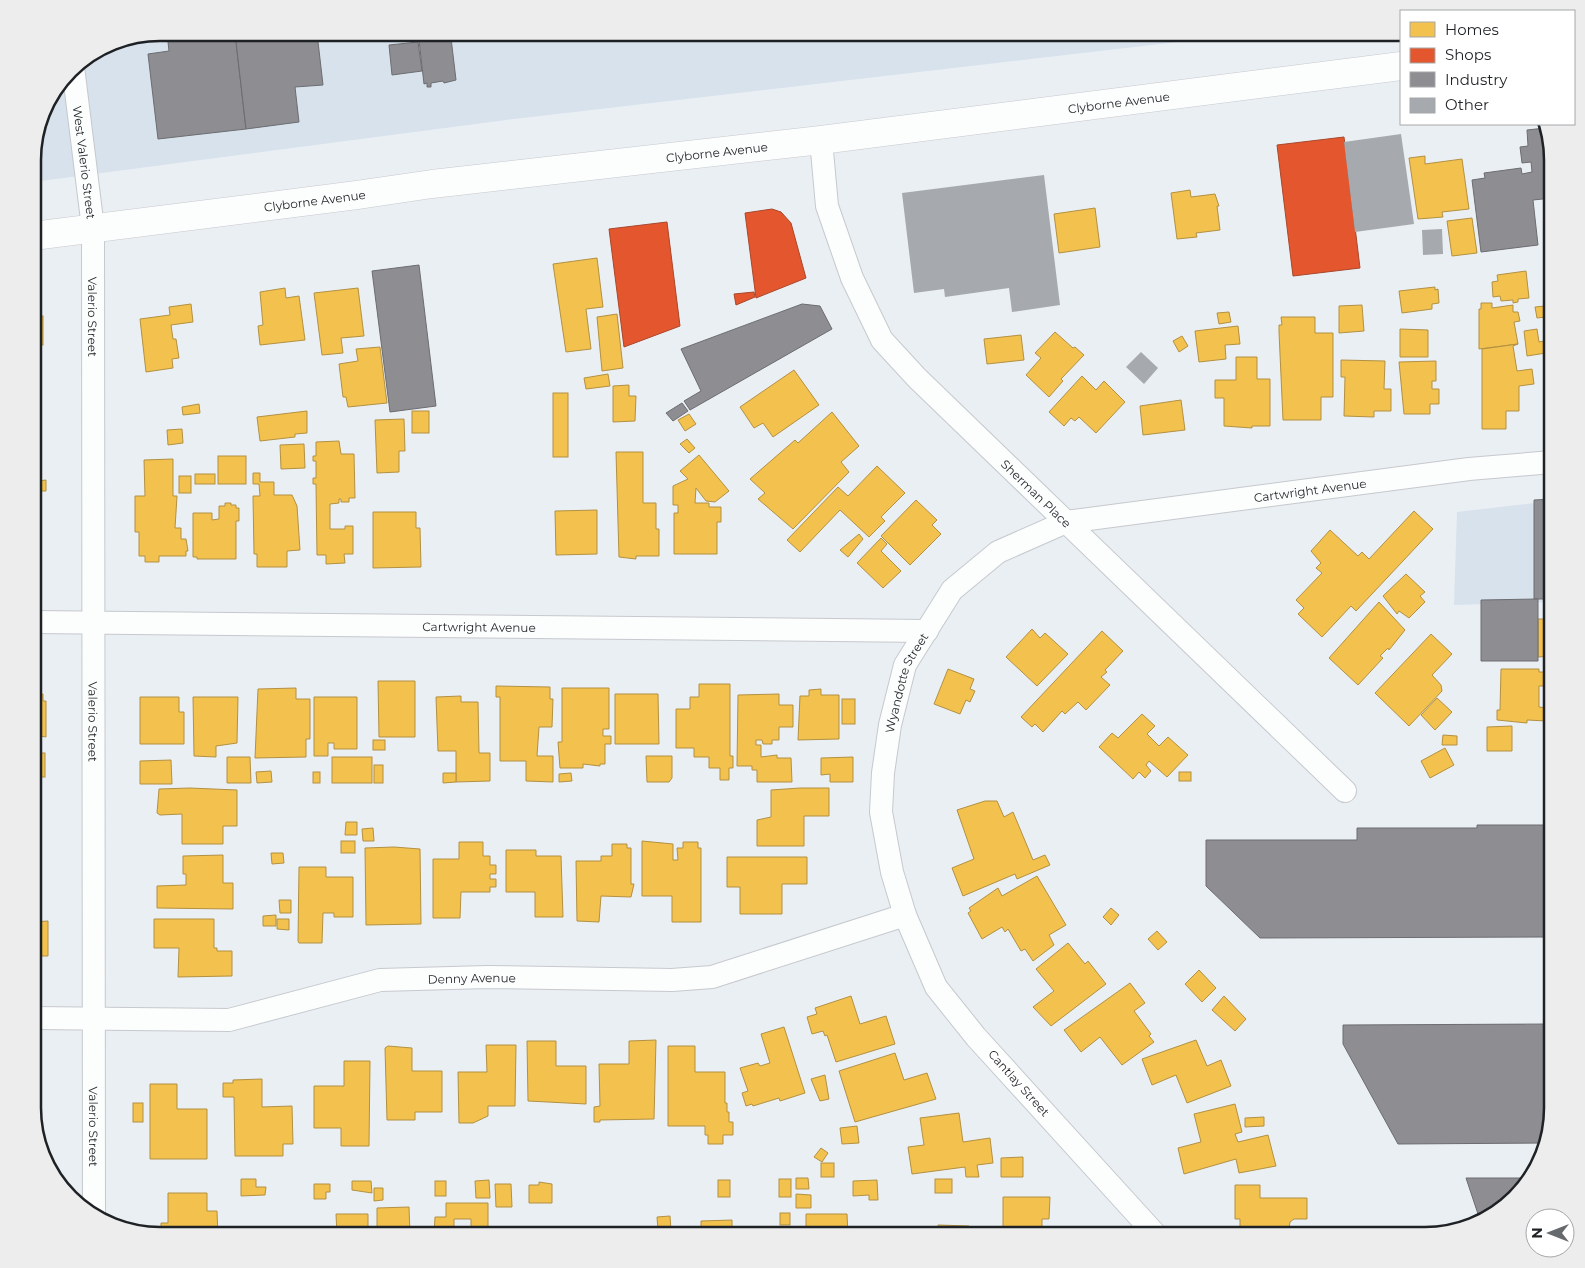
<svg xmlns="http://www.w3.org/2000/svg" width="1585" height="1268" viewBox="0 0 1585 1268" font-family="Montserrat,sans-serif">
	<rect width="100%" height="100%" fill="#eaeff4"/>
	<g fill="#d7e2ec">
		<polygon points="160,33 1255,33 514,119 33,182 33,151 46,103 76,64 111,42"/>
		<polygon points="1552,501 1552,602 1454,605 1457,512"/>
	</g>
	<g fill="#f2c14e" stroke="#b39142">
		<polygon points="1425,156 1425,164 1462,159 1469,209 1442,212 1443,217 1418,219 1409,158"/>
		<polygon points="1190,190 1191,197 1215,194 1219,206 1217,206 1220,230 1196,233 1197,237 1177,239 1171,193"/>
		<polygon points="1095,208 1100,247 1059,253 1054,214"/>
		<polygon points="1472,218 1477,253 1452,256 1447,221"/>
		<polygon points="597,258 603,307 586,309 591,349 566,352 553,264"/>
		<polygon points="1526,271 1529,298 1518,299 1518,302 1513,303 1513,300 1501,301 1500,296 1493,297 1492,282 1498,281 1497,275"/>
		<polygon points="1545,284 1552,284 1552,329 1549,329"/>
		<polygon points="1435,287 1435,290 1438,289 1439,303 1432,304 1432,309 1402,313 1399,291"/>
		<polygon points="285,288 286,298 299,296 305,340 260,345 258,326 263,325 260,292"/>
		<polygon points="358,288 364,336 341,338 343,353 322,355 314,293"/>
		<polygon points="1481,303 1492,303 1492,308 1513,305 1513,312 1518,312 1520,321 1514,322 1518,344 1479,349 1479,309 1481,309"/>
		<polygon points="191,304 193,322 171,325 173,339 176,339 179,358 172,359 173,368 146,372 140,319 170,315 169,307"/>
		<polygon points="1362,305 1364,331 1339,333 1339,306"/>
		<polygon points="1545,306 1546,317 1537,318 1535,307"/>
		<polygon points="1229,312 1231,322 1219,324 1217,313"/>
		<polygon points="617,314 623,368 602,371 597,317"/>
		<rect x="33" y="316" width="10" height="29"/>
		<polygon points="1281,317 1315,317 1315,333 1333,333 1333,397 1321,397 1321,420 1283,420 1279,332 1279,325 1282,325"/>
		<polygon points="1238,326 1240,344 1225,345 1226,359 1199,362 1195,331"/>
		<polygon points="1400,329 1428,330 1428,357 1400,357"/>
		<polygon points="1537,329 1539,342 1544,341 1546,353 1527,356 1524,331"/>
		<polygon points="1055,332 1073,348 1075,347 1084,355 1061,379 1063,381 1049,397 1026,375 1041,358 1035,353"/>
		<polygon points="1021,335 1024,360 987,364 984,339"/>
		<polygon points="1182,336 1188,346 1179,352 1173,341"/>
		<polygon points="1518,344 1513,346 1517,371 1532,369 1534,384 1519,386 1519,411 1506,411 1506,429 1482,429 1482,349"/>
		<polygon points="380,347 387,403 348,407 346,397 343,397 339,364 358,361 356,349"/>
		<polygon points="1236,357 1257,357 1257,379 1270,379 1270,426 1252,426 1252,428 1224,426 1224,398 1215,398 1215,380 1236,380"/>
		<polygon points="1341,360 1385,361 1384,389 1391,389 1391,411 1374,411 1374,417 1344,416 1345,377 1341,377"/>
		<polygon points="1436,361 1436,381 1432,381 1432,389 1439,389 1439,404 1430,404 1430,414 1404,414 1399,362"/>
		<polygon points="794,370 819,405 773,437 763,423 754,428 740,407"/>
		<polygon points="33,372 35,392 33,393"/>
		<polygon points="608,374 610,386 586,389 584,378"/>
		<polygon points="1082,376 1096,390 1104,381 1125,402 1096,433 1079,417 1075,421 1071,418 1064,426 1049,412"/>
		<polygon points="629,385 629,396 636,396 635,421 613,422 613,386"/>
		<rect x="553" y="393" width="15" height="64"/>
		<polygon points="1181,400 1185,430 1143,435 1140,406"/>
		<polygon points="199,404 200,413 183,415 182,407"/>
		<polygon points="307,411 307,433 295,434 295,437 260,441 257,417"/>
		<rect x="412" y="411" width="17" height="22"/>
		<polygon points="33,412 35,412 37,428 34,429 36,441 33,442"/>
		<polygon points="832,412 859,446 841,462 849,472 793,529 758,499 765,493 750,479 795,440 798,443"/>
		<polygon points="689,414 696,424 685,431 678,420"/>
		<polygon points="404,419 405,451 399,451 399,472 377,473 375,420"/>
		<polygon points="182,429 183,443 168,445 167,430"/>
		<polygon points="687,439 695,448 689,453 680,444"/>
		<polygon points="339,441 341,454 354,454 355,498 349,498 349,502 341,502 341,499 339,499 339,503 330,504 330,529 345,529 345,526 353,526 353,554 344,554 345,563 326,564 326,555 317,555 316,484 313,484 313,478 316,478 316,461 313,461 313,456 316,456 316,442"/>
		<polygon points="304,444 305,468 281,469 280,445"/>
		<polygon points="616,452 643,452 643,503 656,503 656,529 659,529 659,556 636,556 636,559 619,557"/>
		<polygon points="699,455 729,491 715,502 706,501 696,488 695,503 709,503 709,507 721,507 721,522 717,522 717,554 674,554 674,513 678,513 678,505 673,505 673,486 688,479 680,471"/>
		<rect x="218" y="456" width="28" height="28"/>
		<polygon points="173,459 173,496 177,496 175,528 181,528 181,539 186,539 188,551 186,551 186,556 159,556 159,562 145,562 145,556 139,556 139,532 135,532 135,496 145,496 144,460"/>
		<polygon points="877,466 905,493 881,517 885,521 869,537 840,510 800,552 787,540 838,487 848,496"/>
		<polygon points="33,469 37,471 38,481 46,480 46,491 37,491 39,520 33,521"/>
		<polygon points="253,473 260,473 260,482 274,482 274,495 292,495 297,506 300,550 287,551 287,567 257,567 257,554 254,554 253,496 260,496 259,484 253,484"/>
		<rect x="195" y="474" width="20" height="10"/>
		<rect x="179" y="476" width="12" height="17"/>
		<polygon points="916,500 937,520 932,525 941,534 910,565 881,536"/>
		<polygon points="225,503 231,503 231,505 236,505 236,508 239,508 239,521 236,521 236,559 197,559 197,557 193,557 193,513 212,513 212,520 219,519 219,506 225,506"/>
		<polygon points="597,510 597,554 556,555 555,511"/>
		<polygon points="1414,511 1433,529 1356,611 1351,606 1322,637 1298,614 1304,608 1296,600 1322,573 1316,568 1321,563 1311,551 1330,530 1358,556 1362,552 1369,559"/>
		<polygon points="373,512 416,512 416,528 420,528 421,567 373,568"/>
		<rect x="33" y="530" width="4" height="34"/>
		<polygon points="859,534 863,539 848,557 840,550"/>
		<polygon points="881,538 887,544 881,551 901,571 883,588 857,563"/>
		<polygon points="1406,574 1425,592 1420,596 1425,602 1409,618 1399,611 1397,614 1383,596"/>
		<polygon points="1379,602 1405,630 1389,650 1388,648 1380,656 1383,658 1358,685 1329,658"/>
		<polygon points="1546,617 1552,617 1552,656 1538,657 1538,619 1546,619"/>
		<polygon points="1032,629 1040,638 1045,633 1068,654 1037,686 1006,657"/>
		<polygon points="1102,631 1123,651 1105,670 1107,672 1101,677 1110,685 1086,710 1078,702 1065,714 1062,711 1043,732 1035,724 1032,727 1021,717"/>
		<polygon points="1431,634 1452,654 1432,675 1441,685 1442,691 1409,726 1375,693"/>
		<polygon points="948,669 974,679 970,689 975,691 970,702 966,700 960,714 934,704"/>
		<polygon points="1501,669 1539,669 1539,672 1552,672 1551,702 1546,702 1544,698 1544,686 1539,686 1539,707 1547,708 1547,721 1527,720 1527,723 1497,720 1497,710 1500,710"/>
		<polygon points="378,681 415,681 415,737 379,737"/>
		<polygon points="699,684 730,684 730,756 733,756 733,768 729,768 729,780 720,780 720,768 709,768 709,757 694,757 694,748 676,748 676,709 690,709 690,697 699,697"/>
		<polygon points="496,686 550,687 550,699 553,699 552,727 539,727 537,756 553,756 553,782 526,781 526,761 500,761 500,697 496,697"/>
		<polygon points="296,688 296,699 310,699 310,739 306,739 306,757 255,758 258,689"/>
		<polygon points="562,688 609,688 609,729 603,729 603,736 611,736 611,744 605,744 605,764 600,764 600,766 583,764 583,768 560,768 558,742 562,742"/>
		<polygon points="821,689 821,695 839,695 839,739 798,740 800,696 809,696 809,690"/>
		<polygon points="33,692 34,694 43,694 43,701 46,701 46,737 33,735"/>
		<polygon points="615,694 658,694 659,744 615,744"/>
		<polygon points="779,694 779,705 793,705 793,727 779,727 779,740 772,740 772,744 763,744 762,740 756,740 756,745 761,745 761,757 777,755 777,758 791,758 792,782 757,782 757,770 752,770 752,766 737,766 738,695"/>
		<polygon points="461,696 461,702 478,702 479,753 490,753 490,781 456,782 456,751 438,751 436,697"/>
		<polygon points="140,697 179,697 179,712 184,712 184,744 140,744"/>
		<polygon points="193,697 238,697 237,743 216,746 216,757 194,756"/>
		<polygon points="314,697 357,697 357,749 334,749 334,743 328,743 328,756 314,756"/>
		<polygon points="1437,698 1452,712 1435,730 1421,715"/>
		<rect x="842" y="699" width="13" height="25"/>
		<polygon points="1142,714 1155,726 1147,734 1159,746 1168,737 1188,755 1167,777 1149,761 1146,765 1151,771 1145,778 1139,772 1133,779 1099,747 1112,733 1118,738"/>
		<polygon points="1512,726 1512,751 1487,751 1487,727"/>
		<polygon points="1443,735 1457,736 1457,745 1442,745"/>
		<rect x="373" y="740" width="12" height="10"/>
		<polygon points="1445,748 1454,765 1430,778 1421,761"/>
		<rect x="33" y="753" width="12" height="24"/>
		<polygon points="646,756 672,756 672,778 669,782 647,782"/>
		<polygon points="227,757 250,757 251,783 227,783"/>
		<rect x="332" y="757" width="40" height="26"/>
		<polygon points="853,757 853,782 830,782 830,774 821,775 821,758"/>
		<polygon points="171,760 172,784 140,784 140,761"/>
		<rect x="374" y="765" width="9" height="18"/>
		<polygon points="271,771 272,782 257,783 256,772"/>
		<rect x="313" y="772" width="7" height="11"/>
		<rect x="1179" y="772" width="12" height="9"/>
		<polygon points="443,773 456,773 456,782 443,783"/>
		<polygon points="571,773 572,781 559,782 559,774"/>
		<polygon points="190,788 237,790 237,826 223,826 223,844 182,844 182,814 160,815 157,813 159,789"/>
		<polygon points="800,788 829,788 829,816 804,816 804,846 757,846 757,820 771,817 771,790"/>
		<polygon points="985,801 997,801 1004,817 1013,812 1033,860 1045,855 1050,865 1017,879 1015,874 963,896 952,868 974,859 957,810"/>
		<polygon points="346,822 357,822 357,835 345,835"/>
		<polygon points="373,828 374,841 363,841 362,829"/>
		<rect x="341" y="841" width="14" height="12"/>
		<polygon points="642,841 673,844 673,860 678,860 677,848 683,848 683,842 698,842 698,848 701,848 701,922 672,922 672,896 642,896"/>
		<polygon points="459,842 483,842 483,856 490,856 490,865 496,865 496,874 490,874 490,879 496,879 496,887 490,887 490,892 461,892 460,918 433,918 433,859 459,859"/>
		<polygon points="612,844 627,844 627,848 631,848 631,884 634,884 631,897 601,896 599,922 577,921 576,861 601,861 601,856 612,856"/>
		<polygon points="394,847 420,849 421,924 366,925 365,848"/>
		<polygon points="506,850 536,850 536,856 561,856 563,917 535,917 535,892 506,892"/>
		<polygon points="271,853 283,853 284,863 272,864"/>
		<polygon points="223,855 223,883 233,883 233,909 157,908 157,886 186,885 186,874 183,874 183,856"/>
		<polygon points="727,857 807,857 807,884 782,884 782,914 740,914 740,887 727,887"/>
		<polygon points="299,867 326,867 326,877 353,877 353,917 334,917 334,913 323,913 322,943 299,943 298,941"/>
		<polygon points="1037,876 1066,925 1049,935 1054,945 1033,961 1025,949 1021,951 1008,929 1005,932 1002,927 982,939 968,913 971,911 969,908 998,888 1002,896"/>
		<polygon points="279,900 291,900 291,913 280,913"/>
		<polygon points="1111,908 1119,915 1111,925 1103,917"/>
		<polygon points="276,915 276,926 263,926 263,916"/>
		<polygon points="154,919 214,919 214,948 217,948 217,951 232,951 232,976 178,977 179,948 154,948"/>
		<polygon points="277,919 289,919 289,930 277,929"/>
		<polygon points="48,921 48,956 33,956 33,922"/>
		<polygon points="1157,931 1167,942 1158,950 1148,939"/>
		<polygon points="1068,943 1085,964 1088,961 1106,984 1051,1026 1033,1007 1054,991 1036,969"/>
		<polygon points="1199,970 1216,988 1202,1002 1185,984"/>
		<polygon points="1130,983 1145,1003 1134,1011 1151,1034 1149,1036 1154,1042 1122,1065 1100,1037 1081,1052 1064,1030"/>
		<polygon points="851,996 860,1024 886,1016 895,1044 836,1062 827,1035 825,1036 823,1031 812,1034 807,1017 817,1014 815,1008"/>
		<polygon points="1224,996 1246,1019 1235,1031 1212,1010"/>
		<polygon points="784,1027 805,1093 780,1101 779,1098 753,1106 752,1104 746,1106 742,1093 748,1091 740,1068 758,1063 760,1066 770,1063 761,1034"/>
		<polygon points="656,1040 654,1119 600,1120 600,1122 594,1122 594,1107 600,1106 599,1064 629,1064 629,1041"/>
		<polygon points="1196,1040 1207,1066 1221,1060 1231,1086 1187,1103 1176,1075 1152,1085 1142,1059"/>
		<polygon points="527,1041 556,1041 556,1066 586,1066 586,1104 528,1101"/>
		<polygon points="486,1045 516,1045 515,1106 488,1106 488,1116 473,1123 459,1123 458,1072 487,1072"/>
		<polygon points="388,1046 412,1048 412,1071 442,1071 442,1112 415,1112 415,1120 387,1120 385,1048"/>
		<polygon points="668,1046 695,1046 695,1072 725,1072 725,1103 727,1103 727,1112 729,1112 729,1122 733,1122 733,1135 723,1135 723,1144 708,1144 708,1135 705,1135 705,1126 668,1126"/>
		<polygon points="895,1053 904,1080 927,1073 936,1099 855,1122 839,1071"/>
		<polygon points="344,1061 370,1061 369,1146 341,1146 341,1128 314,1128 314,1086 344,1086"/>
		<polygon points="825,1075 829,1099 820,1101 811,1079"/>
		<polygon points="262,1079 262,1107 292,1106 293,1144 283,1144 283,1156 235,1156 234,1097 223,1097 223,1083 233,1083 233,1080"/>
		<rect x="33" y="1083" width="5" height="24"/>
		<polygon points="150,1084 177,1084 177,1109 207,1109 207,1159 150,1159"/>
		<rect x="133" y="1103" width="10" height="19"/>
		<polygon points="1235,1104 1242,1132 1235,1134 1238,1142 1268,1135 1276,1166 1239,1173 1236,1159 1184,1174 1178,1148 1201,1142 1194,1114"/>
		<polygon points="959,1113 963,1142 990,1138 993,1163 977,1165 979,1177 966,1177 965,1167 912,1174 908,1147 924,1145 920,1118"/>
		<polygon points="1264,1117 1264,1126 1245,1127 1245,1118"/>
		<polygon points="857,1126 859,1143 842,1144 840,1128"/>
		<polygon points="821,1148 828,1153 822,1162 814,1157"/>
		<polygon points="1023,1157 1023,1177 1001,1177 1001,1158"/>
		<rect x="821" y="1163" width="13" height="14"/>
		<polygon points="796,1178 808,1178 809,1189 796,1189"/>
		<polygon points="241,1179 256,1179 256,1187 266,1187 265,1195 241,1196"/>
		<rect x="779" y="1179" width="12" height="18"/>
		<rect x="935" y="1179" width="17" height="14"/>
		<polygon points="489,1180 490,1198 476,1198 475,1181"/>
		<rect x="718" y="1180" width="12" height="17"/>
		<polygon points="877,1180 878,1200 869,1200 869,1195 853,1196 853,1181"/>
		<polygon points="352,1181 371,1181 372,1193 352,1190"/>
		<rect x="435" y="1181" width="11" height="15"/>
		<polygon points="539,1182 552,1184 552,1203 529,1203 529,1185 539,1185"/>
		<polygon points="314,1184 330,1184 330,1192 326,1192 326,1199 314,1199"/>
		<polygon points="495,1184 511,1184 512,1207 496,1207"/>
		<polygon points="1235,1185 1260,1185 1260,1198 1307,1198 1307,1219 1294,1219 1290,1222 1288,1235 1240,1235 1240,1219 1235,1219"/>
		<polygon points="374,1188 383,1188 383,1200 374,1201"/>
		<polygon points="168,1193 207,1193 207,1211 217,1211 218,1235 161,1235 161,1223 168,1223"/>
		<polygon points="796,1194 811,1195 811,1208 796,1208"/>
		<polygon points="1003,1197 1050,1197 1049,1219 1042,1219 1042,1235 1003,1235"/>
		<polygon points="446,1203 488,1203 488,1235 471,1235 471,1219 454,1219 454,1229 446,1229 446,1235 434,1235 435,1217 446,1217"/>
		<polygon points="409,1207 410,1234 377,1235 377,1208"/>
		<rect x="780" y="1213" width="10" height="12"/>
		<polygon points="336,1214 368,1214 368,1233 337,1235"/>
		<polygon points="806,1214 847,1214 848,1235 806,1235"/>
		<polygon points="670,1216 671,1230 658,1230 657,1217"/>
		<polygon points="732,1220 732,1235 701,1235 701,1221"/>
		<polygon points="938,1225 969,1226 969,1235 919,1235 919,1230 938,1230"/>
		<rect x="859" y="1230" width="49" height="5"/>
	</g>
	<g fill="#e4572e" stroke="#a9472b">
		<polygon points="1344,137 1360,268 1293,276 1277,145"/>
		<polygon points="772,209 781,212 791,223 806,278 756,298 745,213"/>
		<polygon points="667,222 680,326 624,347 609,229"/>
		<polygon points="754,292 755,297 736,305 734,294"/>
	</g>
	<g fill="#8d8d92" stroke="#6c6d71">
		<polygon points="167,33 235,33 246,129 158,139 148,54 169,51"/>
		<polygon points="235,33 317,33 323,85 295,87 299,122 246,129"/>
		<polygon points="414,33 455,33 455,38 451,38 456,80 444,83 443,81 431,83 431,87 427,87 427,83 424,84 419,40 415,41"/>
		<polygon points="418,42 422,71 392,75 389,45"/>
		<polygon points="1545,128 1552,160 1552,198 1533,200 1538,245 1481,252 1472,180 1485,178 1484,173 1521,168 1522,174 1532,172 1531,162 1522,163 1520,147 1528,146 1527,130"/>
		<polygon points="36,139 38,155 33,156 33,151"/>
		<polygon points="419,265 436,406 390,412 372,271"/>
		<polygon points="802,304 820,306 832,329 690,410 684,401 701,391 681,349"/>
		<polygon points="682,403 688,411 673,421 666,413"/>
		<polygon points="1552,499 1552,599 1534,599 1534,500"/>
		<polygon points="1538,599 1538,661 1481,661 1481,600"/>
		<polygon points="1477,825 1552,825 1552,937 1260,938 1206,886 1206,840 1357,840 1357,828 1477,828"/>
		<polygon points="1552,1024 1552,1108 1546,1143 1398,1144 1343,1044 1343,1025"/>
		<polygon points="1466,1178 1530,1178 1521,1192 1481,1223"/>
	</g>
	<g fill="#a6aaae">
		<polygon points="1401,134 1414,224 1355,232 1344,142"/>
		<polygon points="1044,175 1060,305 1012,312 1009,288 945,297 944,289 914,293 902,193"/>
		<polygon points="1442,229 1443,254 1423,255 1422,230"/>
		<polygon points="1141,352 1158,368 1144,384 1126,367"/>
	</g>
	<g fill="none" stroke-linecap="round" stroke-linejoin="round">
		<g stroke="#c6c9cd" stroke-width="24">
			<g id="minor">
				<path id="s1" d="M73 67 93 228 94 1215"/>
				<path id="s2" d="M821 140 827 206 852 278 882 340 917 378 1345 791"/>
				<path id="s3" d="M33 622 927 631"/>
				<path id="s4" d="M33 1018 229 1020 380 980 487 977 672 980 712 977 905 915"/>
				<path id="s5" d="M1156 1235 976 1037 936 987 905 915 892 872 881 812 883 773 890 725 905 665 952 590 998 552 1066 522 1469 469 1552 462"/>
			</g>
		</g>
		<g stroke="#c6c9cd" stroke-width="29">
			<g id="primary">
				<path id="s6" d="M33 236 357 195 432 184 821 140 1401 66"/>
			</g>
		</g>
		<use href="#minor" stroke="#fcfdfd" stroke-width="22"/>
		<use href="#primary" stroke="#fcfdfd" stroke-width="28"/>
	</g>
	<g text-anchor="middle" dominant-baseline="central" stroke-width="5" stroke-linejoin="round" paint-order="stroke">
		<g font-size="12" fill="#1f2225" stroke="#fff">
			<text stroke="none"><textPath href="#s6" startOffset="1094">Clyborne Avenue</textPath></text>
			<text stroke="none"><textPath href="#s6" startOffset="689">Clyborne Avenue</textPath></text>
			<text stroke="none"><textPath href="#s1" startOffset="96">West Valerio Street</textPath></text>
			<text stroke="none"><textPath href="#s6" startOffset="284">Clyborne Avenue</textPath></text>
			<text stroke="none"><textPath href="#s1" startOffset="251">Valerio Street</textPath></text>
			<text stroke="none"><textPath href="#s5" startOffset="1134">Cartwright Avenue</textPath></text>
			<text stroke="none"><textPath href="#s2" startOffset="429">Sherman Place</textPath></text>
			<text stroke="none"><textPath href="#s3" startOffset="446">Cartwright Avenue</textPath></text>
			<text stroke="none"><textPath href="#s5" startOffset="649">Wyandotte Street</textPath></text>
			<text stroke="none"><textPath href="#s1" startOffset="656">Valerio Street</textPath></text>
			<text stroke="none"><textPath href="#s4" startOffset="444">Denny Avenue</textPath></text>
			<text transform="translate(1019 1083) rotate(48)">Cantlay Street</text>
			<text stroke="none"><textPath href="#s1" startOffset="1061">Valerio Street</textPath></text>
		</g>
	</g>
	<path d="M0 0H1585V1268H0ZM160 41H1425A119 119 0 0 1 1544 160V1108A119 119 0 0 1 1425 1227H160A119 119 0 0 1 41 1108V160A119 119 0 0 1 160 41Z" fill="#ededee" fill-rule="evenodd"/>
	<path fill="none" stroke="#1f2225" stroke-width="2.5" d="M160 41H1425A119 119 0 0 1 1544 160V1108A119 119 0 0 1 1425 1227H160A119 119 0 0 1 41 1108V160A119 119 0 0 1 160 41Z"/>
	<rect x="1400" y="10" width="175" height="115" fill="#ffffff" stroke="#a5a7a8"/>
	<rect x="1410" y="22" width="25" height="15" fill="#f2c14e" stroke="#a5a7a8"/>
	<text x="1445" y="35" font-size="15" fill="#1f2225">Homes</text>
	<rect x="1410" y="48" width="25" height="15" fill="#e4572e" stroke="#a5a7a8"/>
	<text x="1445" y="60" font-size="15" fill="#1f2225">Shops</text>
	<rect x="1410" y="72" width="25" height="15" fill="#8d8d92" stroke="#a5a7a8"/>
	<text x="1445" y="85" font-size="15" fill="#1f2225">Industry</text>
	<rect x="1410" y="98" width="25" height="15" fill="#a6aaae" stroke="#a5a7a8"/>
	<text x="1445" y="110" font-size="15" fill="#1f2225">Other</text>
	<g transform="translate(1550 1233) rotate(270)"><circle r="24" fill="#ffffff" stroke="#a5a7a8"/>
	<path d="M0-4L9 19L0 12L-9 19Z" fill="#666a6d"/>
	<text y="-8" font-size="14" font-weight="bold" text-anchor="middle" fill="#1f2225">N</text>
	</g>
</svg>
